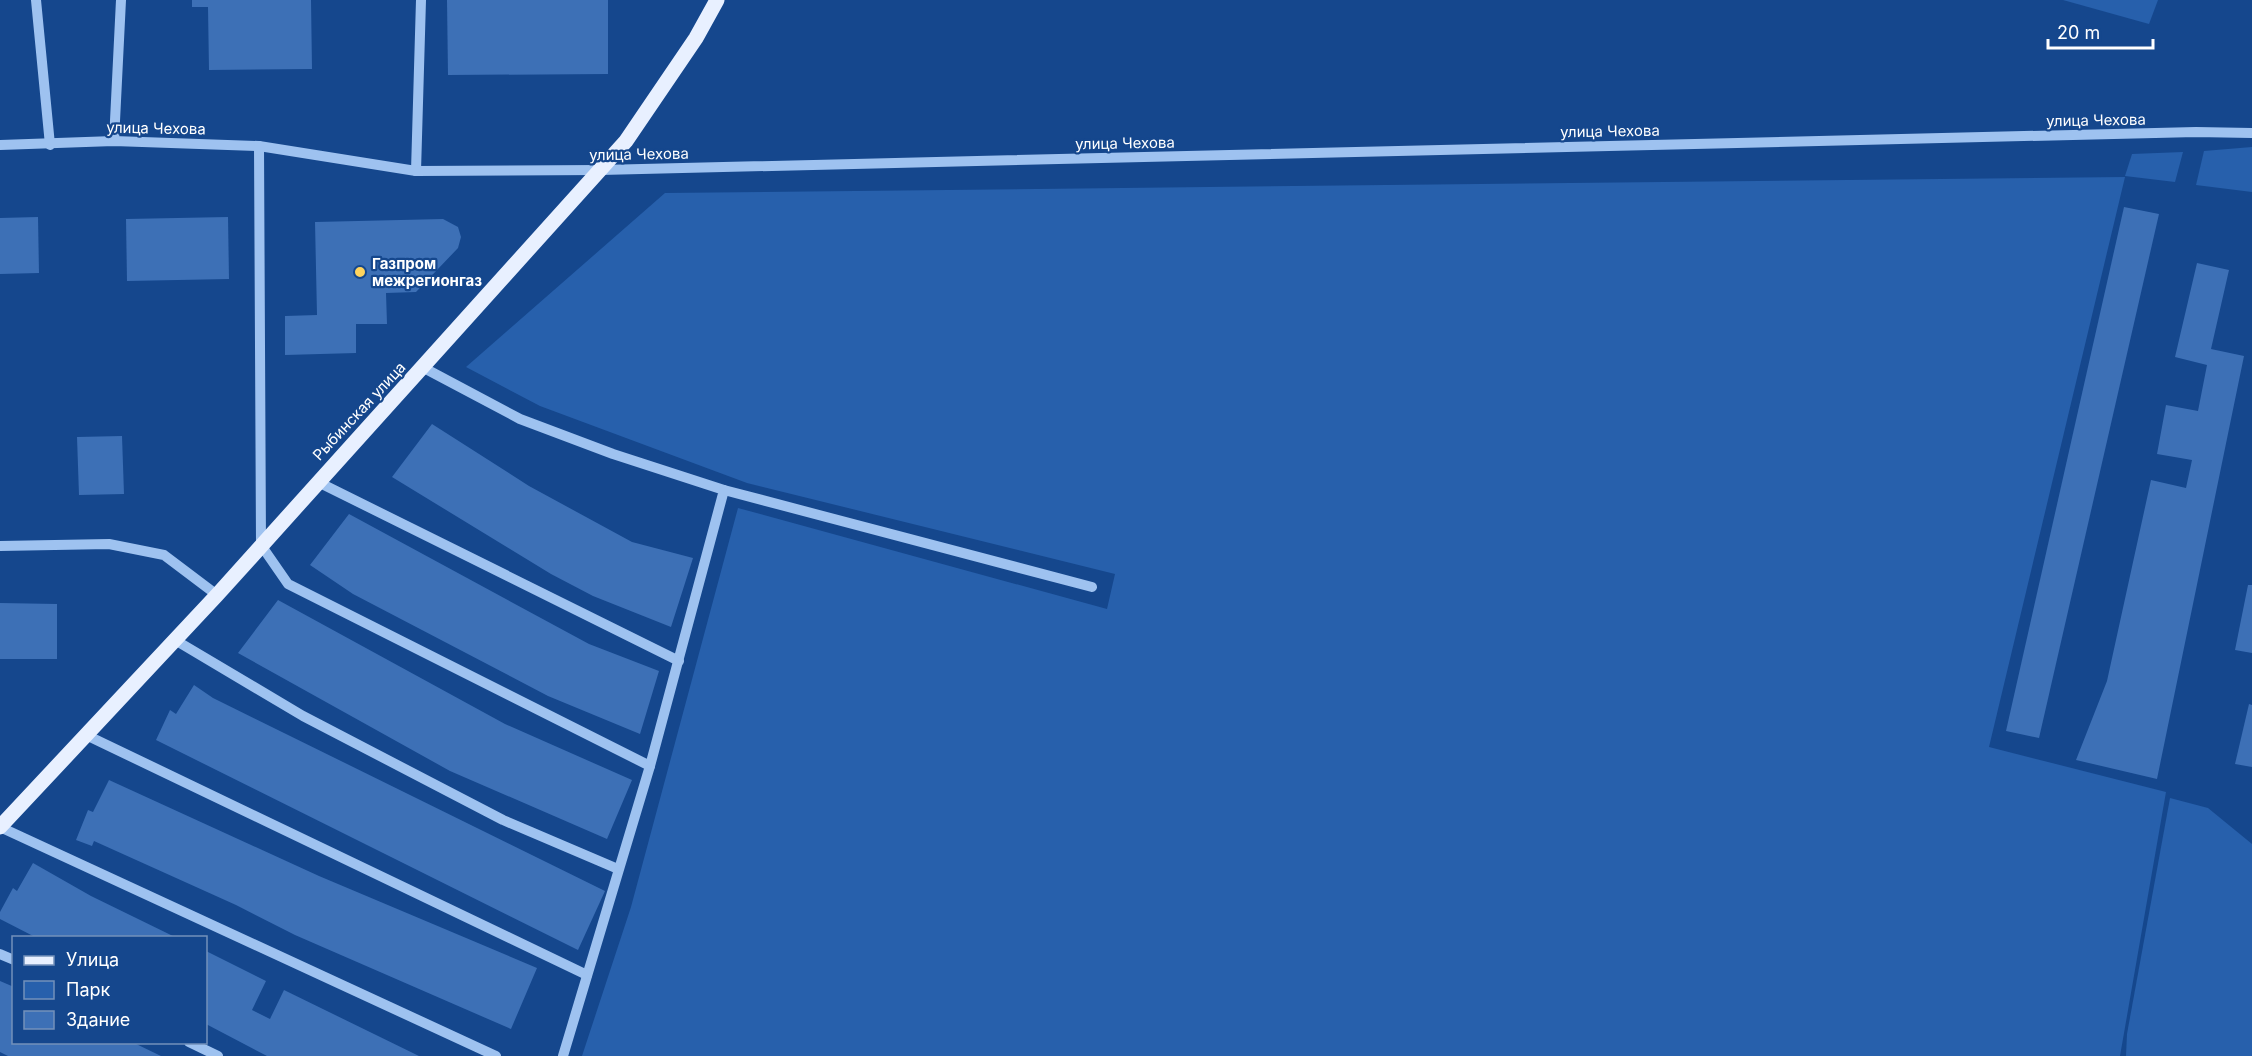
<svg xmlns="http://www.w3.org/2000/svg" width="2252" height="1056" viewBox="0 0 2252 1056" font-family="Inter,sans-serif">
	<rect width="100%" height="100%" fill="#15478d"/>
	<g fill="#2760ac">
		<polygon points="2063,0 2158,0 2149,24"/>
		<polygon points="2252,147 2252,192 2196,185 2204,151"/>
		<polygon points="2183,152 2175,182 2125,176 2132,154"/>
		<polygon points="2125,177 1989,747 2166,792 2120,1056 582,1056 631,907 738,508 1107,609 1115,574 747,483 540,406 466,367 665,193"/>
		<polygon points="2170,798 2208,808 2252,844 2252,1056 2126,1056 2127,1034"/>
	</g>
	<g fill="#3d70b6">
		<polygon points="192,0 311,0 312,69 209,70 208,7 192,7"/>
		<polygon points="447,0 608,0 608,74 448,75"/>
		<polygon points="2124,207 2159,214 2039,738 2006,731"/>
		<polygon points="38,217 39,273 0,274 0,218"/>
		<polygon points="228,217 229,279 127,281 126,219"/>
		<polygon points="443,219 458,227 461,237 458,248 416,292 386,293 387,324 356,324 356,353 285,355 285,316 317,315 315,222"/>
		<polygon points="2197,263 2229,270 2211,349 2244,356 2157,779 2076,760 2107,681 2151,480 2186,488 2192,460 2157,454 2166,405 2198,411 2207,365 2175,357"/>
		<polygon points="432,424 529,486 632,542 693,558 671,627 593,596 551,574 392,477"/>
		<polygon points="122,436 124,494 79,495 77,437"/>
		<polygon points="349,514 589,644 659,671 640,734 548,696 353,594 310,565"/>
		<polygon points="2248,585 2252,585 2252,653 2235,650"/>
		<polygon points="278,600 505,724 632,780 607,839 450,771 238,653"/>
		<polygon points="0,603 57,604 57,659 0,659"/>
		<polygon points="194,685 213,698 605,891 578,950 156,740 170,710 176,714"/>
		<polygon points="2249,704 2252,705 2252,767 2235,764"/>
		<polygon points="109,780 319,876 537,968 511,1029 295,935 236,905 94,841 92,846 76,840 88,810 93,812"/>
		<polygon points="33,863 91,896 177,938 37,938 0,919 0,912 13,888 17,891"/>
		<polygon points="206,951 266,981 252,1010 270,1019 284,990 419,1056 267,1056 206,1024"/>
		<polygon points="0,981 14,987 14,1042 132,1042 161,1056 8,1056 0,1052"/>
	</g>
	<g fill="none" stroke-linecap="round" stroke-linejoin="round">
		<g stroke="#9ec2f0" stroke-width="10">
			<polyline points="36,0 50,145"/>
			<polyline points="114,141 121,0"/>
			<polyline points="0,145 114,141 259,146 416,171 601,170 2196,132 2252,133"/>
			<polyline points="259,146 261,545 288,584 650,766"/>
			<polyline points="416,171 421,0"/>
			<polyline points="424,368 520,419 613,454 724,490 650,766 563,1056"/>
			<polyline points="318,482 679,661"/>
			<polyline points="724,490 1092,587"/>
			<polyline points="0,546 109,544 164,555 217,595"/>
			<polyline points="175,640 303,716 503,820 618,869"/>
			<polyline points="86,735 587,975"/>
			<polyline points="0,827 496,1056"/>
			<polyline points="0,954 14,960"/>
			<polyline points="189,1042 218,1056"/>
		</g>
		<polyline stroke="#e8f0ff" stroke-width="15" points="0,827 217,595 626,141 696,38 717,0"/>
	</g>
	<circle fill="#ffd45e" stroke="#15478d" stroke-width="2" cx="360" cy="272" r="6"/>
	<g text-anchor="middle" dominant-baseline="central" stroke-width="4.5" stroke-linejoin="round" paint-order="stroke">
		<g font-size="15" fill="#fff" stroke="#15478d">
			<text transform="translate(2096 120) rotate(-1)">улица Чехова</text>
			<text transform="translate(156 128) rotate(1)">улица Чехова</text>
			<text transform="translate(1610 131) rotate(-1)">улица Чехова</text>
			<text transform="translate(1125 143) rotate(-1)">улица Чехова</text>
			<text transform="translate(639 154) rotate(-1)">улица Чехова</text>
			<text transform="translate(359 411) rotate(-47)">Рыбинская улица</text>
		</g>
		<g font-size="15" font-weight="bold" fill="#fff" stroke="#15478d" text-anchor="start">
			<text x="372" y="263">Газпром<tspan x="372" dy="17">межрегионгаз</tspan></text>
		</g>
	</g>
	<rect x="12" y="936" width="195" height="108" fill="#15478d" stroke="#7391bb" stroke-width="1.5"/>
	<rect x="24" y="956" width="30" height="9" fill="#e8f0ff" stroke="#7391bb" stroke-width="1.5"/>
	<text x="66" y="966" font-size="18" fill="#ffffff">Улица</text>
	<rect x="24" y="981" width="30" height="18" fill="#2760ac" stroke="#7391bb" stroke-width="1.5"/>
	<text x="66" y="996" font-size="18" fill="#ffffff">Парк</text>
	<rect x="24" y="1011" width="30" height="18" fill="#3d70b6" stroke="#7391bb" stroke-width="1.5"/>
	<text x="66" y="1026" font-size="18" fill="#ffffff">Здание</text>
	<path d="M2048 39v9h105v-9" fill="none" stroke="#ffffff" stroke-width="3"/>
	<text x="2057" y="39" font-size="18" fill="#ffffff" stroke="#15478d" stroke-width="4.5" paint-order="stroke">20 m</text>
</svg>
